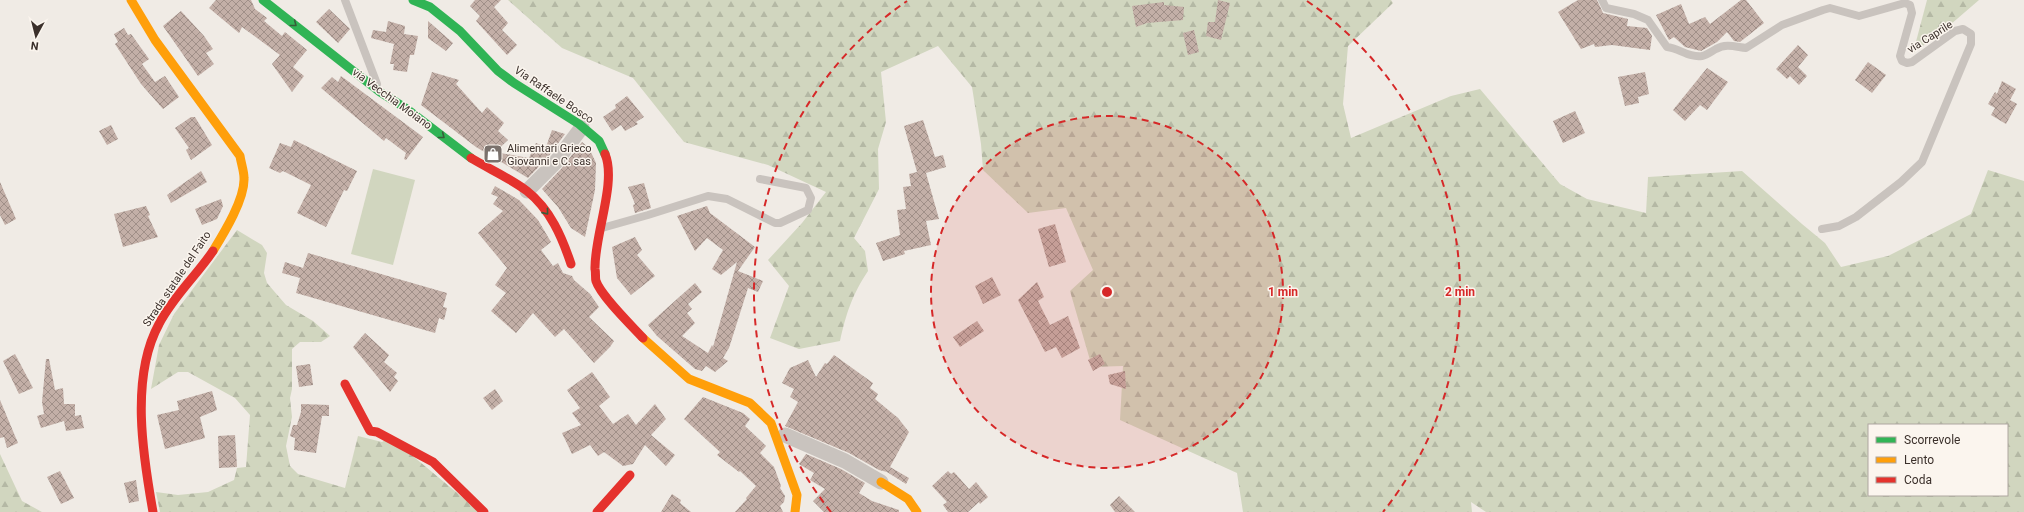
<svg xmlns="http://www.w3.org/2000/svg" width="2024" height="512" viewBox="0 0 2024 512" font-family="Roboto,sans-serif">
	<defs>
		<pattern id="forest-firs" width="22" height="20" patternUnits="userSpaceOnUse"><rect width="22" height="20" fill="#d1d6bf"/><path d="M5 1l3.5 6h-7zM16 11l3.5 6h-7z" fill="#b4b8a4"/></pattern>
		<pattern id="building-cross-hatch" width="8" height="8" patternUnits="userSpaceOnUse"><rect width="8" height="8" fill="#c3afa7"/><path d="M0 0l8 8M0 8l8-8" fill="none" stroke="#a08f88"/></pattern>
	</defs>
	<rect width="100%" height="100%" fill="#f0ebe5"/>
	<g fill="url(#forest-firs)" fill-rule="evenodd">
		<path d="M508 0H1391L1393 3 1348 46 1343 104 1351 138 1451 96 1480 89 1560 184 1587 199 1646 213 1648 177 1742 171 1802 224 1825 243 1841 267 1888 256 1971 214 1988 170 2024 181V512H1486L1471 502 1472 512H1243L1237 473 1120 420 1123 366 1092 367 1070 291 1093 270 1066 208 1028 213 983 170 981 144 972 87 938 46 881 72 886 122 878 149 879 189 854 238 865 251 868 271C852 295 846 314 840 341L799 349 770 338 789 286 768 260 802 223 826 192 768 165 684 142 633 78 562 48ZM1869 425H2007V495H1869Z"/>
		<polygon points="1927,0 1979,0 1943,31 1913,53"/>
		<polygon points="237,230 262,245 267,253 264,273 267,283 286,305 313,321 330,336 321,342 300,342 292,349 292,389 290,398 292,417 286,446 290,466 298,474 345,488 358,436 382,442 390,437 480,512 160,512 156,492 178,495 208,492 234,480 237,468 246,467 250,415 235,398 188,372 178,372 151,389 159,345 174,314"/>
		<polygon points="0,454 22,501 42,512 0,512"/>
	</g>
	<polygon fill="#d1d6bf" points="373,169 415,180 393,265 351,254"/>
	<g fill="url(#building-cross-hatch)">
		<polygon points="216,0 251,0 255,9 267,18 264,21 282,36 285,32 307,50 293,67 304,76 292,92 272,64 280,55 242,27 239,33 209,8"/>
		<polygon points="475,0 501,0 494,7 508,23 502,30 517,45 507,55 476,21 480,16 470,6"/>
		<polygon points="1218,0 1230,3 1221,40 1206,36 1208,22 1215,22"/>
		<polygon points="1578,0 1597,0 1603,13 1628,19 1627,26 1647,28 1652,36 1650,50 1612,45 1595,47 1594,44 1581,49 1558,12"/>
		<polygon points="1741,0 1746,0 1764,23 1740,42 1734,41 1727,32 1717,42 1701,51 1685,47 1674,37 1669,40 1656,15 1681,4 1689,24 1705,17 1710,24"/>
		<polygon points="1164,2 1164,5 1184,7 1183,20 1147,23 1136,27 1132,6"/>
		<polygon points="329,9 350,29 338,43 316,22"/>
		<polygon points="181,11 204,36 213,49 206,53 214,64 198,76 163,26"/>
		<polygon points="388,21 405,26 404,34 418,36 414,55 410,55 407,72 393,70 394,64 390,64 394,44 371,38 373,30 386,32"/>
		<polygon points="428,21 453,43 446,51 428,38"/>
		<polygon points="124,28 128,35 131,34 149,59 142,64 155,82 165,76 179,97 163,109 141,84 115,44 118,42 114,34"/>
		<polygon points="1194,30 1199,52 1188,55 1183,33"/>
		<polygon points="1798,45 1808,55 1798,67 1807,76 1799,85 1790,76 1787,79 1776,69"/>
		<polygon points="1868,62 1886,75 1872,93 1855,80"/>
		<polygon points="1707,68 1728,82 1707,110 1700,105 1685,121 1673,110"/>
		<polygon points="432,72 459,80 456,84 482,113 487,107 504,123 498,131 508,140 495,152 529,158 536,143 546,147 552,130 565,134 548,157 528,178 476,147 421,105"/>
		<polygon points="1645,72 1649,94 1638,97 1639,103 1625,106 1618,77"/>
		<polygon points="341,76 423,137 406,160 404,159 406,153 386,138 384,141 321,88 332,77 338,82"/>
		<polygon points="2002,81 2016,89 2010,100 2017,104 2006,124 1991,115 1995,108 1988,104 1995,92 1997,94"/>
		<polygon points="627,96 644,117 636,122 638,124 625,131 621,125 612,131 603,117 616,108 615,105"/>
		<polygon points="1575,111 1585,133 1563,143 1553,121"/>
		<polygon points="191,117 195,117 212,145 191,160 186,150 189,148 175,128"/>
		<polygon points="923,120 935,157 943,155 946,167 926,173 939,219 926,221 931,245 904,251 905,254 883,261 876,243 900,235 897,210 906,209 903,187 911,186 909,174 917,172 904,126"/>
		<polygon points="111,125 118,139 107,145 99,131"/>
		<polygon points="294,140 357,171 347,191 344,190 326,227 297,213 311,185 283,171 280,173 269,168 280,143 291,147"/>
		<polygon points="582,142 589,148 596,163 595,190 585,237 571,228 558,207 542,189 561,169"/>
		<polygon points="201,171 207,182 171,203 167,195"/>
		<polygon points="0,182 16,219 5,225 0,215"/>
		<polygon points="644,183 651,208 635,213 633,205 635,204 628,187"/>
		<polygon points="495,186 519,200 538,220 551,242 541,250 553,266 558,263 563,273 572,276 574,280 590,294 599,307 589,317 614,341 610,347 594,363 564,329 555,337 533,313 516,333 491,311 506,293 495,285 507,268 478,233 503,211 493,204 498,197 491,194"/>
		<polygon points="221,199 223,206 217,219 202,225 195,209"/>
		<polygon points="146,206 150,215 148,216 158,237 123,247 114,214"/>
		<polygon points="707,206 710,213 755,247 738,271 763,281 758,292 748,288 729,348 723,358 728,361 715,372 706,366 702,371 695,369 657,336 648,325 695,283 702,292 688,304 692,309 687,313 695,323 682,336 708,353 712,345 713,347 737,262 721,275 712,269 723,250 707,238 695,251 677,216"/>
		<polygon points="1055,224 1066,262 1049,267 1038,229"/>
		<polygon points="635,237 642,250 637,255 655,276 631,295 617,278 612,247"/>
		<polygon points="308,253 447,293 443,307 447,308 444,320 439,318 435,333 296,293 300,278 282,273 285,262 303,268"/>
		<polygon points="992,277 1001,295 983,304 975,286"/>
		<polygon points="1037,282 1044,297 1038,301 1050,325 1068,316 1080,348 1062,358 1056,347 1045,352 1018,300"/>
		<polygon points="977,321 984,331 960,347 953,337"/>
		<polygon points="365,333 389,355 384,362 397,373 394,377 398,381 390,392 353,347"/>
		<polygon points="15,354 33,388 19,394 3,361"/>
		<polygon points="1100,354 1105,364 1093,371 1088,360"/>
		<polygon points="834,355 873,383 870,388 878,394 875,399 898,418 909,432 890,467 909,478 906,484 887,472 879,470 849,453 785,426 798,402 790,397 794,389 782,383 790,368 808,360 816,377 825,363 827,364"/>
		<polygon points="46,359 49,359 55,390 63,388 64,404 75,404 75,416 81,415 84,428 66,431 64,421 41,428 37,416 44,414 42,402"/>
		<polygon points="310,364 313,385 299,387 296,366"/>
		<polygon points="1125,371 1126,389 1110,384 1108,375"/>
		<polygon points="592,372 610,397 599,406 613,424 628,414 636,425 655,404 666,419 651,435 675,455 666,466 645,445 633,464 623,466 604,452 598,456 590,445 572,454 562,433 581,425 572,413 580,408 567,390"/>
		<polygon points="495,389 503,401 492,410 483,398"/>
		<polygon points="212,391 217,410 200,417 205,438 165,449 157,415 179,410 177,401"/>
		<polygon points="703,397 743,413 750,419 745,426 766,446 760,453 774,467 781,486 780,488 785,496 784,502 780,506 783,512 735,512 747,499 746,498 756,486 740,471 739,472 717,455 720,452 684,419"/>
		<polygon points="0,400 18,443 7,448 4,437 0,438"/>
		<polygon points="301,404 329,405 329,416 322,416 316,453 294,450 295,438 290,436 293,425 297,425 301,412"/>
		<polygon points="235,435 237,467 219,468 218,436"/>
		<polygon points="806,454 841,469 865,483 859,493 872,501 899,510 899,512 824,512 813,501 825,489 810,480 814,473 799,464"/>
		<polygon points="60,471 74,498 61,504 47,477"/>
		<polygon points="948,471 951,474 954,472 969,489 976,482 988,497 980,504 979,502 968,512 948,512 943,505 947,502 932,486"/>
		<polygon points="136,480 139,501 129,503 124,483"/>
		<polygon points="672,494 681,500 680,503 691,512 661,512"/>
		<polygon points="1119,496 1135,512 1115,512 1110,505"/>
	</g>
	<g fill="none" stroke-linecap="round" stroke-linejoin="round">
		<g stroke="#c9c3be" stroke-width="8">
			<polyline points="345,0 377,84"/>
			<path d="M1602 0 1606 8 1634 14 1648 20 1667 47C1679 48 1689 58 1702 56 1707 55 1712 51 1716 49 1726 43 1736 47 1746 48L1782 25 1823 10 1830 8 1859 16 1905 3 1910 5 1912 13 1900 56 1902 61 1907 63 1912 62 1955 31 1963 29 1971 34V44L1922 162 1901 182 1856 217 1839 226 1822 229"/>
			<polyline points="602,228 648,215 708,196 727,199 775,223 780,223 808,210 811,198 806,188 760,179"/>
		</g>
		<g stroke="#c9c3be" stroke-width="15">
			<polyline points="527,191 555,163 582,127"/>
			<polyline points="785,435 845,461 881,482"/>
		</g>
		<g stroke="#30b455" stroke-width="9">
			<polyline points="263,0 380,92 407,109 471,158"/>
			<polyline points="413,0 430,7 460,31 498,71 514,83 579,124 599,141 605,154"/>
		</g>
		<g stroke="#ff9f0a" stroke-width="9">
			<path d="M131 0 155 40 240 156C241 163 244 171 244 178 245 199 224 233 213 251"/>
			<polyline points="643,338 689,379 750,403 771,423 797,495 795,512"/>
			<polyline points="881,482 908,499 917,512"/>
		</g>
		<g stroke="#e5322d" stroke-width="9">
			<path d="M605 154C617 182 594 236 595 269 596 273 595 278 596 281 601 296 631 325 643 338"/>
			<path d="M471 158C489 169 510 178 527 191 550 209 562 237 571 264"/>
			<polyline points="345,384 370,431 377,432 433,462 484,512"/>
			<path d="M153 512C143 456 130 377 159 324 173 297 196 276 213 251"/>
			<polyline points="597,512 630,475"/>
		</g>
	</g>
	<defs><path id="oneway-chevron" d="M-2-3.5L2.5 0L-2 3.5" fill="none" stroke-width="1.6" stroke-linecap="round" stroke-linejoin="round"/></defs>
	<g stroke="#375e3a">
		<use href="#oneway-chevron" transform="translate(294 24) rotate(38)"/>
		<use href="#oneway-chevron" transform="translate(442 136) rotate(38)"/>
		<use href="#oneway-chevron" transform="translate(546 212) rotate(51)"/>
	</g>
	<circle cx="1107" cy="292" r="176" fill="#d62828" fill-opacity=".12"/>
	<g fill="none" stroke="#d62828" stroke-width="2" stroke-dasharray="7 5">
		<circle cx="1107" cy="292" r="176"/>
		<path d="M831 512A353 353 0 0 1 907 1M1307 1A353 353 0 0 1 1383 512"/>
	</g>
	<defs>
		<g id="shop-square" transform="scale(1)"><rect x="-9" y="-9" width="18" height="18" rx="4" fill="#7a716c" stroke="#fbf5ee"/><path d="M-5-2.5h2.3a2.7 3.5 0 0 1 5.4 0H5L5.5 6h-11ZM-1.5-2.5h3a1.5 2.3 0 0 0-3 0Z" fill="#fff"/></g>
	</defs>
	<g fill-rule="evenodd">
		<use href="#shop-square" x="493" y="154"/>
	</g>
	<g text-anchor="middle" dominant-baseline="central" stroke-width="3" stroke-linejoin="round" paint-order="stroke">
		<g font-size="11" fill="#3b302b" stroke="#fbf5ee">
			<text transform="translate(1930 37) rotate(-32)">via Caprile</text>
			<text transform="translate(554 95) rotate(34)">Via Raffaele Bosco</text>
			<text transform="translate(392 99) rotate(36)">via Vecchia Moiano</text>
			<text transform="translate(177 279) rotate(-56)">Strada statale del Faito</text>
		</g>
		<g font-size="11" fill="#3b302b" stroke="#fbf5ee" text-anchor="start">
			<text x="507" y="148">Alimentari Grieco<tspan x="507" dy="13">Giovanni e C. sas</tspan></text>
		</g>
	</g>
	<circle cx="1107" cy="292" r="6" fill="#d62828" stroke="#fbf5ee" stroke-width="2"/>
	<g font-size="12" text-anchor="middle" font-weight="bold" fill="#d62828" stroke="#fbf5ee" stroke-width="3" stroke-linejoin="round" paint-order="stroke">
		<text x="1283" y="296">1 min</text>
		<text x="1460" y="296">2 min</text>
	</g>
	<rect x="1868" y="424" width="140" height="72" fill="#fbf5ee" stroke="#aea6a0"/>
	<rect x="1876" y="437" width="20" height="6" fill="#30b455" stroke="#aea6a0"/>
	<text x="1904" y="444" font-size="12" fill="#3b302b">Scorrevole</text>
	<rect x="1876" y="457" width="20" height="6" fill="#ff9f0a" stroke="#aea6a0"/>
	<text x="1904" y="464" font-size="12" fill="#3b302b">Lento</text>
	<rect x="1876" y="477" width="20" height="6" fill="#e5322d" stroke="#aea6a0"/>
	<text x="1904" y="484" font-size="12" fill="#3b302b">Coda</text>
	<g transform="translate(36 36) rotate(187)" stroke="#fbf5ee" stroke-width="3" paint-order="stroke">
	<path d="M0-3L7 15L0 10L-7 15Z" fill="#3b302b"/>
	<text y="-6" font-size="11" font-weight="bold" text-anchor="middle" fill="#3b302b">N</text>
	</g>
</svg>
